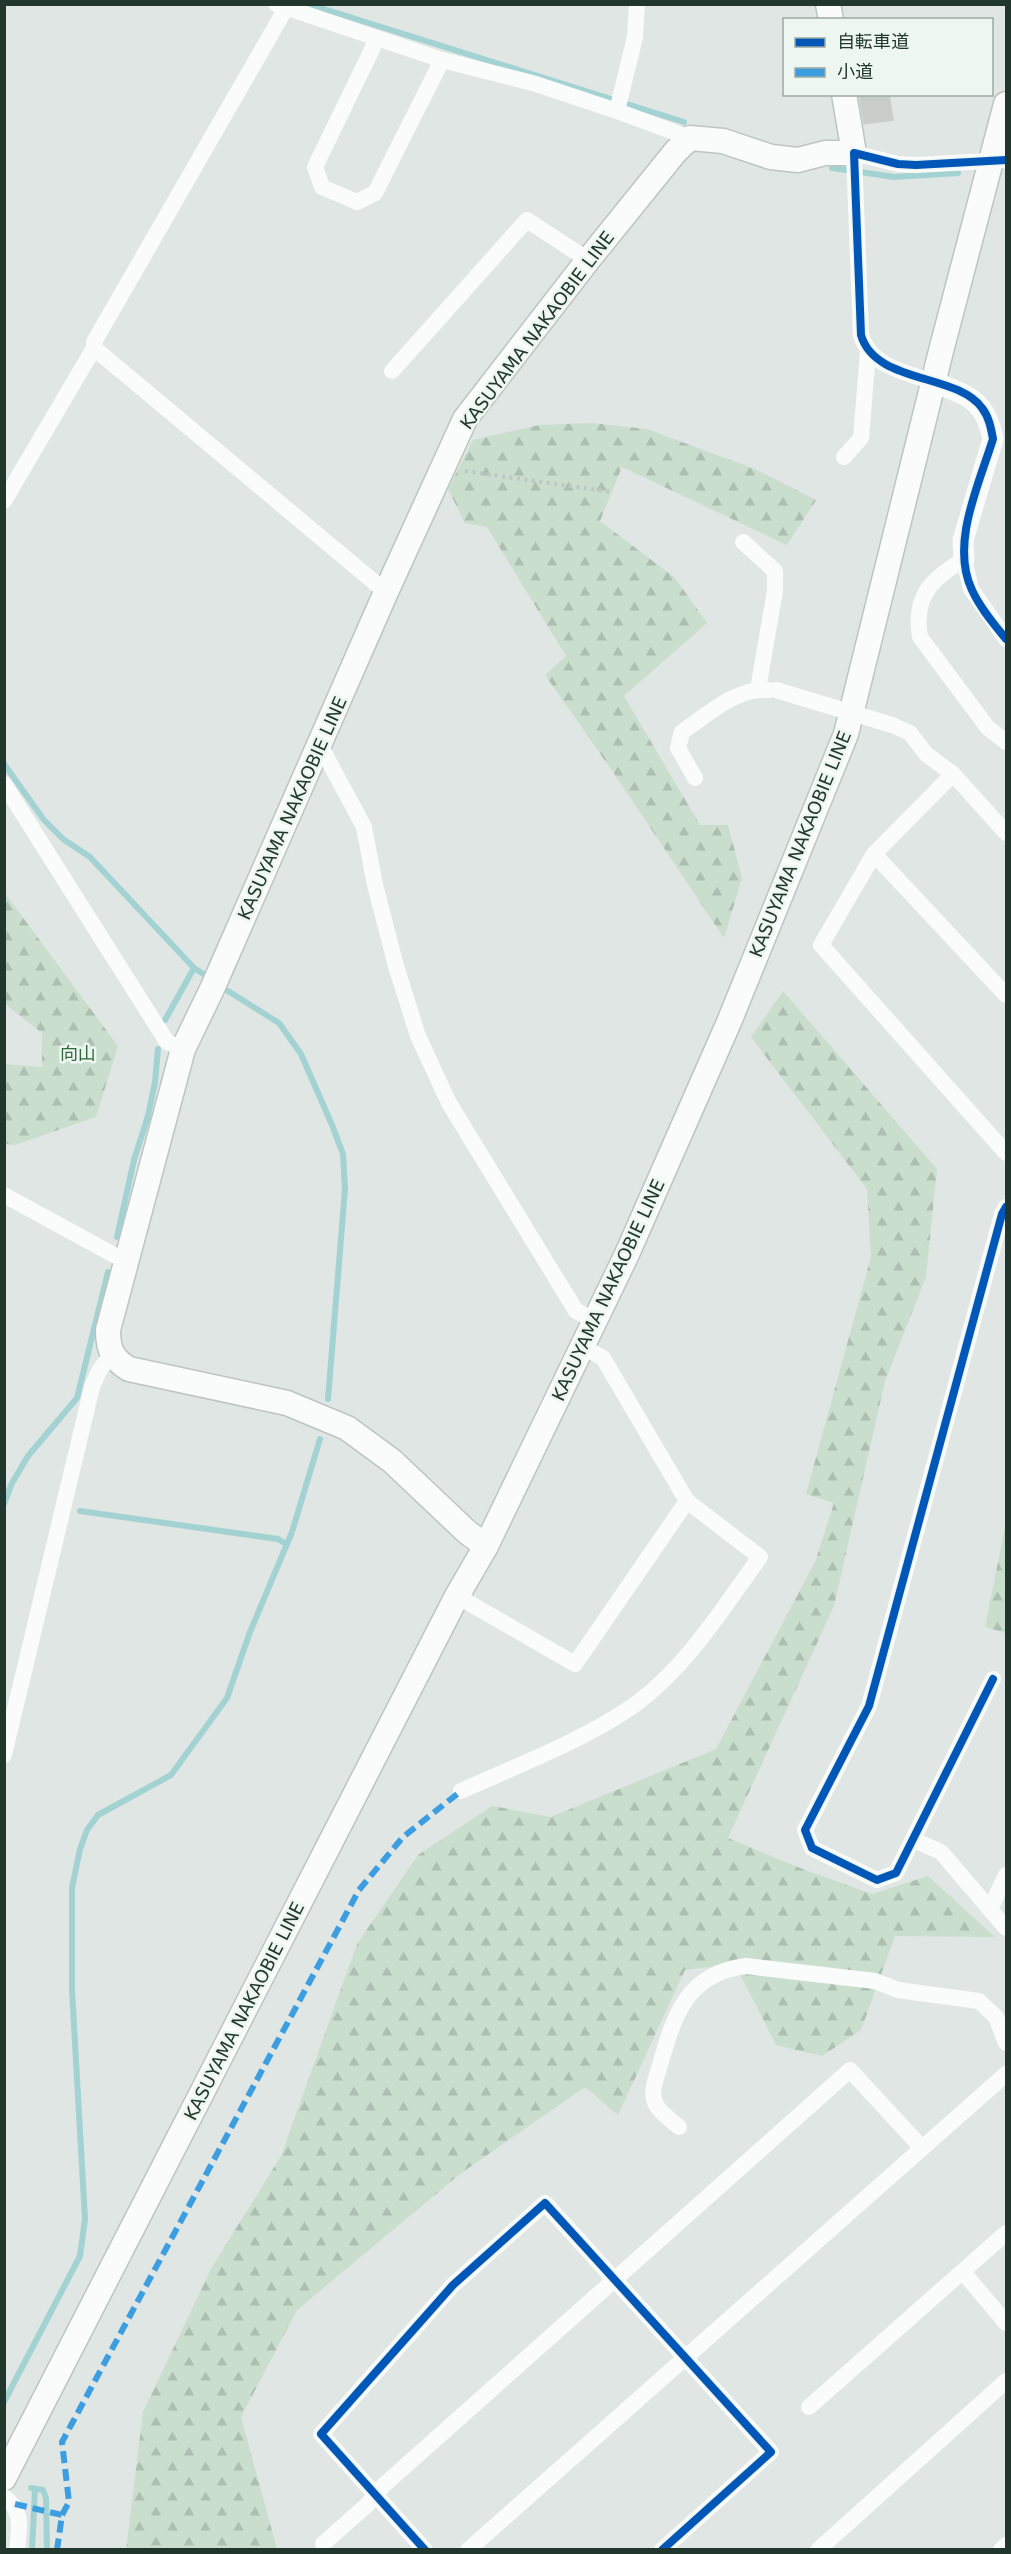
<svg xmlns="http://www.w3.org/2000/svg" width="1011" height="2554" viewBox="0 0 1011 2554" font-family="'DejaVu Sans','Noto Sans JP',sans-serif">
	<defs>
		<pattern id="forest-firs" width="22" height="20" patternUnits="userSpaceOnUse" patternTransform="scale(1.5)"><rect width="22" height="20" fill="#cadece"/><path d="M5 1l3.5 6h-7zM16 11l3.5 6h-7z" fill="#adbfb1"/></pattern>
	</defs>
	<rect width="100%" height="100%" fill="#e0e6e3"/>
	<g fill="url(#forest-firs)">
		<polygon points="591,423 647,429 757,470 816,500 787,545 622,467 600,521 675,578 707,623 624,696 700,825 728,825 742,878 724,938 613,772 545,675 566,656 487,527 465,523 448,489 473,440 539,425"/>
		<polygon points="4,892 118,1046 96,1117 15,1145 5,1144 5,1064 42,1067 42,1033 5,1004"/>
		<polygon points="783,991 937,1169 926,1277 885,1381 834,1606 728,1838 805,1870 872,1894 928,1876 995,1937 895,1936 861,2030 822,2056 776,2045 735,1964 685,1970 618,2115 585,2087 460,2174 297,2310 241,2417 277,2549 126,2550 143,2412 212,2267 281,2156 357,1944 418,1855 492,1806 551,1817 716,1749 815,1562 834,1503 806,1494 871,1257 867,1189 751,1037"/>
		<polygon points="1006,1522 1006,1633 985,1627"/>
	</g>
	<g fill="none" stroke-linecap="round" stroke-linejoin="round">
		<g stroke="#a3d2d2" stroke-width="6">
			<polyline points="308,4 684,122"/>
			<polyline points="832,168 894,177 958,173"/>
			<polyline points="4,764 44,820 63,839 90,857 194,968 205,975"/>
			<polyline points="228,991 279,1023 301,1054 332,1125 343,1154 345,1189 328,1399"/>
			<polyline points="165,1020 194,968"/>
			<polyline points="117,1237 134,1160 148,1116 155,1082 158,1049"/>
			<polyline points="4,1504 12,1483 28,1456 77,1398 108,1272"/>
			<polyline points="80,1511 278,1539 286,1544"/>
			<polyline points="4,2402 80,2256 85,2219 72,1990 72,1888 80,1849 87,1830 98,1815 171,1775 227,1698 250,1632 292,1532 320,1439"/>
			<polyline points="31,2488 43,2490 46,2498 47,2550"/>
			<polyline points="32,2550 35,2489"/>
		</g>
	</g>
	<polygon fill="#c8cdca" stroke="#c9cfcc" stroke-width="1.5" points="859,94 889,94 893,120 864,124"/>
	<g fill="none" stroke-linecap="round" stroke-linejoin="round">
		<g stroke="#bdc5c1" stroke-width="27">
			<g id="secondary">
				<polyline points="828,4 831,20"/>
				<path d="M486 1546 467 1532 392 1461 347 1428 287 1403 129 1369C112 1359 108 1349 108 1330L183 1049 212 989 386 592 465 419 588 260 676 151 690 138 723 141 771 157 798 160 825 153H854L844 94"/>
				<polyline points="4,2478 457,1596 486,1546 627,1254 729,1022 846,734 942,347 1006,104"/>
			</g>
		</g>
		<polyline stroke="#bfc7c3" stroke-width="4" stroke-dasharray="3 4.5" stroke-linecap="butt" points="465,471 612,492"/>
		<g stroke="#fafbfb" stroke-width="16">
			<polyline points="276,4 442,60 536,84 617,111 690,138"/>
			<polyline points="377,39 315,167 322,187 357,202 375,193 442,60"/>
			<polyline points="617,111 635,37 637,4"/>
			<polyline points="94,348 386,592"/>
			<polyline points="392,371 527,220 588,260"/>
			<path d="M934 382C906 373 870 366 861 335L854 153 898 164 916 165 1006 160"/>
			<polyline points="844,457 861,438 868,352"/>
			<polyline points="4,501 94,348 94,342 282,15 285,4"/>
			<polyline points="743,542 775,571 775,591 758,689"/>
			<path d="M1006 639 971 589 964 560C931 578 913 598 920 637L988 728 1006 742"/>
			<polyline points="892,725 910,733 926,754 953,774"/>
			<polyline points="320,745 364,827 375,885 396,966 418,1036 449,1103 576,1311 594,1320"/>
			<path d="M695 778 678 748 682 732C707 715 737 687 769 690"/>
			<polyline points="4,784 167,1042 183,1049"/>
			<polyline points="1006,833 953,774 874,854 821,945 1006,1153"/>
			<polyline points="874,854 1006,995"/>
			<polyline points="4,1195 125,1261"/>
			<polyline points="457,1596 575,1664 687,1501 603,1358 583,1347"/>
			<polyline points="993,1679 896,1873 877,1880 812,1848 805,1830 869,1706 1002,1214 1006,1207"/>
			<polyline points="4,1755 92,1387 99,1371 111,1355"/>
			<path d="M461 1791C516 1766 589 1738 637 1703 688 1665 723 1608 760 1557L687 1501"/>
			<polyline points="914,1840 941,1852 1006,1928"/>
			<polyline points="990,1909 1006,1875"/>
			<path d="M679 2127C663 2113 650 2108 654 2085 671 2030 678 1974 746 1966L875 1981 898 1990 979 2001 996 2017 1006 2043"/>
			<polyline points="963,2272 1006,2323"/>
			<polyline points="809,2407 1006,2233"/>
			<path d="M4 2497C24 2510 19 2529 17 2550"/>
			<polyline points="323,2544 368,2504 384,2485 850,2070 922,2148"/>
			<polyline points="425,2550 321,2434 453,2285 545,2203 771,2452 662,2550"/>
			<polyline points="468,2550 1006,2074"/>
			<polyline points="818,2550 1006,2381"/>
			<polyline points="1001,2550 1006,2545"/>
		</g>
		<path stroke="#fafbfb" stroke-width="21" d="M934 382C968 396 985 399 993 439L963 540 964 560"/>
		<use href="#secondary" stroke="#fafbfb" stroke-width="24"/>
		<polyline stroke="#fafbfb" stroke-width="16" points="776,690 892,725"/>
		<g stroke="#3c9ee1" stroke-width="6" stroke-dasharray="12 6" stroke-linecap="butt">
			<polyline points="15,2504 62,2515 57,2550"/>
			<polyline points="62,2515 69,2502 62,2442 359,1890 403,1837 461,1791"/>
		</g>
		<g stroke="#eef6f1" stroke-width="11">
			<g id="cycleway">
				<path d="M1006 160 916 165 898 164 854 153 861 335C875 384 957 373 982 408 989 417 991 428 993 439 979 484 950 544 972 590 980 608 994 624 1006 639"/>
				<polyline points="993,1679 896,1873 877,1880 812,1848 805,1830 869,1706 1002,1214 1006,1207"/>
				<polyline points="425,2550 321,2434 453,2285 545,2203 771,2452 662,2550"/>
			</g>
		</g>
		<use href="#cycleway" stroke="#0057b8" stroke-width="8"/>
	</g>
	<g text-anchor="middle" dominant-baseline="central" stroke-width="5" stroke-linejoin="round" paint-order="stroke">
		<g font-size="18" fill="#21372d" stroke="#eef6f1">
			<text transform="translate(537 330) rotate(-53)">KASUYAMA NAKAOBIE LINE</text>
			<text transform="translate(292 808) rotate(-66)">KASUYAMA NAKAOBIE LINE</text>
			<text transform="translate(800 844) rotate(-68)">KASUYAMA NAKAOBIE LINE</text>
			<text transform="translate(608 1290) rotate(-65)">KASUYAMA NAKAOBIE LINE</text>
			<text transform="translate(244 2011) rotate(-63)">KASUYAMA NAKAOBIE LINE</text>
		</g>
		<g font-size="18" fill="#2e6a3c" stroke="#eef6f1">
			<text x="78" y="1053">向山</text>
		</g>
	</g>
	<rect width="1011" height="2554" fill="none" stroke="#21372d" stroke-width="12"/>
	<rect x="783" y="18" width="210" height="78" fill="#eef6f1" stroke="#9caaa3" stroke-width="1.5"/>
	<rect x="795" y="38" width="30" height="9" fill="#0057b8" stroke="#9caaa3" stroke-width="1.5"/>
	<text x="837" y="48" font-size="18" fill="#21372d">自転車道</text>
	<rect x="795" y="68" width="30" height="9" fill="#3c9ee1" stroke="#9caaa3" stroke-width="1.5"/>
	<text x="837" y="78" font-size="18" fill="#21372d">小道</text>
</svg>
